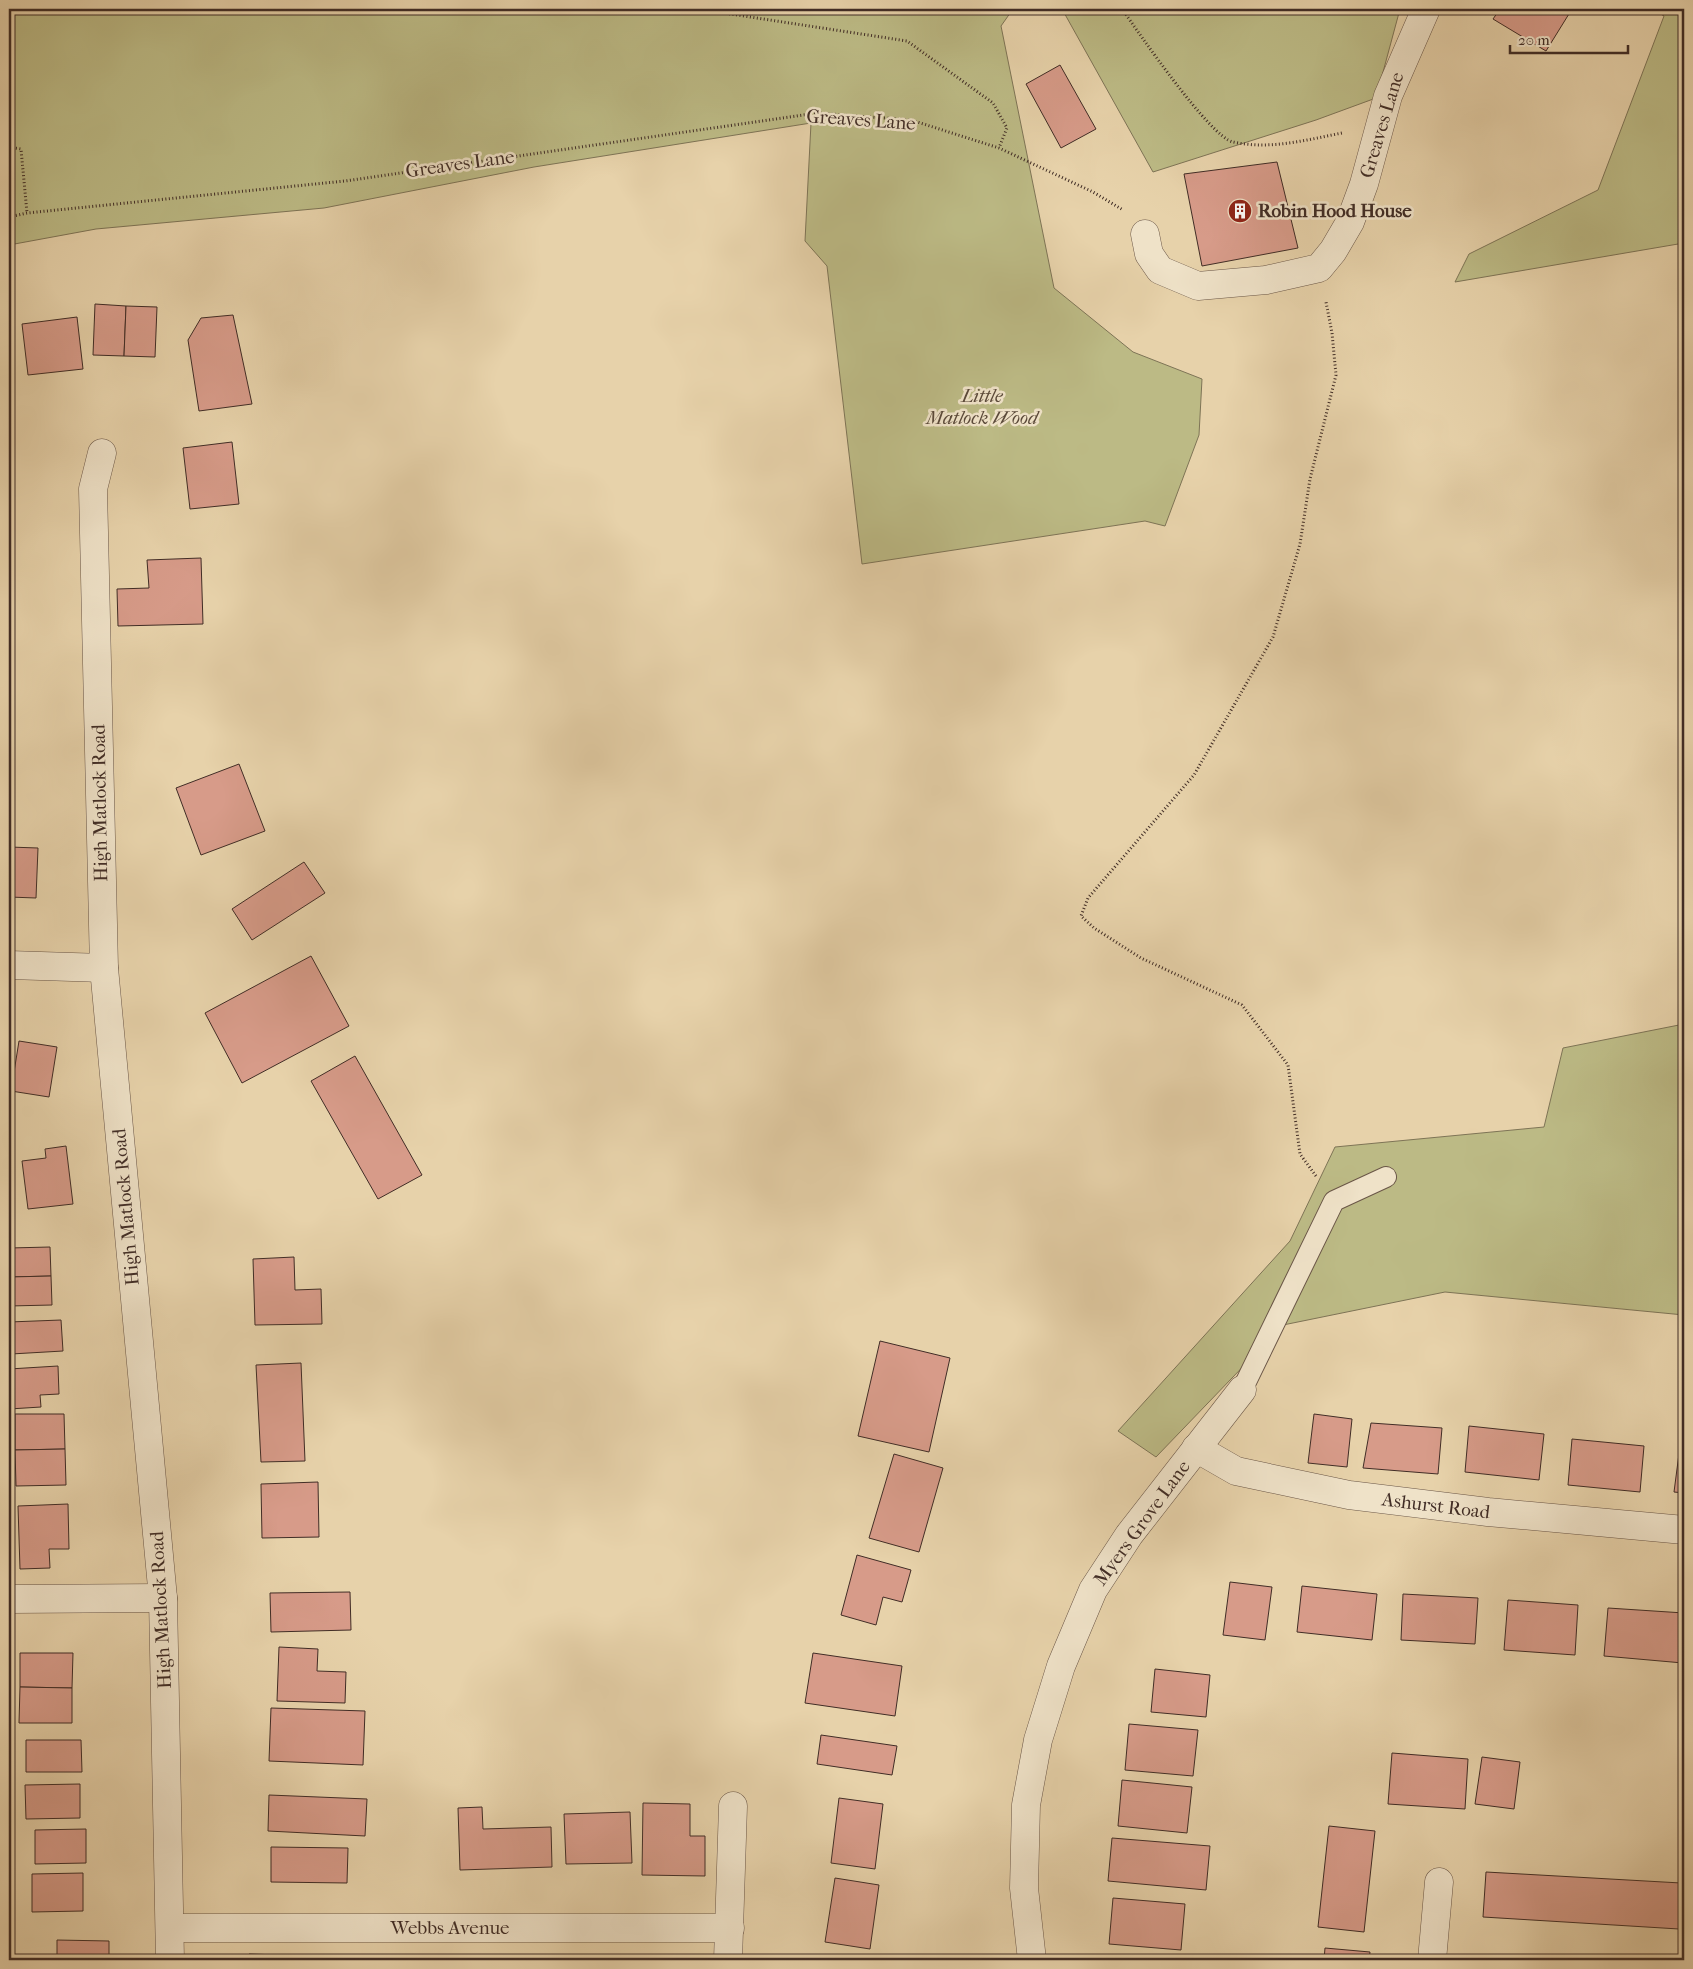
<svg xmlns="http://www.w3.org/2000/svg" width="1693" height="1969" viewBox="0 0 1693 1969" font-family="'IM FELL French Canon',serif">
	<rect width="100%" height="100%" fill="#e7d2aa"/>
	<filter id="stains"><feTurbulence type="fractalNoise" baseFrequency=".004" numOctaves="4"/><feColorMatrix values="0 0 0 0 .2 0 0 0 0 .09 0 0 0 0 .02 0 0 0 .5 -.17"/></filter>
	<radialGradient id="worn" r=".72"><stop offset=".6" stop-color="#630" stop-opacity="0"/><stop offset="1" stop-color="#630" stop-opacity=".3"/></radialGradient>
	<g fill="#bcba85" stroke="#7e7456">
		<polygon points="9,9 1013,9 1001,26 1054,288 1133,352 1202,379 1199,435 1165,526 1145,521 862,564 827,266 805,241 811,123 534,167 324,208 96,229 9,245"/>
		<polygon points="1062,9 1400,9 1376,98 1316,120 1153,172"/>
		<polygon points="1652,9 1684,9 1684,243 1455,282 1469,254 1598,190 1664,16"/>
		<polygon points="1684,1024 1684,1315 1445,1292 1283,1325 1156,1457 1118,1431 1290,1241 1335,1147 1544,1127 1563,1048"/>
	</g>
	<g fill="#d79b89" stroke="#412d26">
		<polygon points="1500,9 1572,9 1546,51 1493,19"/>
		<polygon points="1060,65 1096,129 1061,148 1026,84"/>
		<polygon points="1277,162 1298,248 1202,266 1184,174"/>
		<polygon points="95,304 126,306 124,356 93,355"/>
		<polygon points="126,306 157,307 155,357 124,356"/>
		<polygon points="233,315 252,404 199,411 188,340 201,318"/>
		<polygon points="77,317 83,369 28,375 22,324"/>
		<polygon points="232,442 239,504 190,509 183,448"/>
		<polygon points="201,558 203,624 118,626 117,589 149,588 147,560"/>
		<polygon points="239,764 265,831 201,855 176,788"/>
		<polygon points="9,847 38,848 36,898 9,897"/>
		<polygon points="304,862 325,893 252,940 232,909"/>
		<polygon points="311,956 349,1026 242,1083 205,1013"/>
		<polygon points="19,1041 57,1047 49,1097 11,1091"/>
		<polygon points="355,1056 422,1175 378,1199 311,1081"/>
		<polygon points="66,1146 73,1204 28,1209 22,1161 46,1158 45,1149"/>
		<polygon points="50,1247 51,1276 9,1277 9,1248"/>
		<polygon points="294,1257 295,1290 321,1289 322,1324 255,1325 253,1259"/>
		<polygon points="51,1276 52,1305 9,1306 9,1277"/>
		<polygon points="61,1320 63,1351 11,1354 9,1322"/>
		<polygon points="880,1341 950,1358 929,1452 858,1436"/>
		<polygon points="301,1363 305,1461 261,1462 256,1365"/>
		<polygon points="58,1366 59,1394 40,1395 41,1407 9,1409 9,1369"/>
		<polygon points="15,1414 64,1414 65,1449 15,1450"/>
		<polygon points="1314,1414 1352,1419 1347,1467 1308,1463"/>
		<polygon points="1371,1423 1442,1428 1438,1474 1363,1468"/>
		<polygon points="1469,1426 1544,1434 1539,1480 1465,1472"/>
		<polygon points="1572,1439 1644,1446 1640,1492 1568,1485"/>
		<polygon points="1680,1446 1684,1447 1684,1493 1674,1492"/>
		<polygon points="65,1449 66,1485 16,1486 15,1450"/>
		<polygon points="894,1454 943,1468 919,1552 869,1538"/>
		<polygon points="318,1482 319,1537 262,1538 261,1484"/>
		<polygon points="68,1504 69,1549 49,1549 50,1568 20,1569 18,1506"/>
		<polygon points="857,1555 911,1570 902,1602 883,1597 876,1625 841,1615"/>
		<polygon points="1230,1582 1272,1587 1265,1640 1223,1635"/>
		<polygon points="1302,1586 1377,1594 1372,1640 1297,1632"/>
		<polygon points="350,1592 351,1630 271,1632 270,1593"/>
		<polygon points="1403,1594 1478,1598 1475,1644 1401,1640"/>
		<polygon points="1508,1600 1578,1605 1575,1655 1504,1650"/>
		<polygon points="1608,1608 1684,1613 1683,1663 1604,1656"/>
		<polygon points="279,1647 318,1649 317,1671 346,1672 345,1703 277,1701"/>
		<polygon points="20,1653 73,1653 72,1688 20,1687"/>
		<polygon points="813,1653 902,1666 895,1716 805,1703"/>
		<polygon points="1155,1669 1210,1675 1206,1717 1151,1712"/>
		<polygon points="20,1687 72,1688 72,1723 19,1723"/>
		<polygon points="271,1708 365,1711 363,1765 269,1761"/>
		<polygon points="1129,1724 1198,1730 1193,1776 1125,1770"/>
		<polygon points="821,1735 897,1746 892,1775 817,1764"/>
		<polygon points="26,1740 81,1740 82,1772 26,1772"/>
		<polygon points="1392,1753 1468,1759 1465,1809 1388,1804"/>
		<polygon points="1482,1757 1520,1762 1514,1809 1475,1804"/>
		<polygon points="1122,1780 1192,1787 1187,1833 1118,1826"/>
		<polygon points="80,1784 80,1818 26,1819 25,1785"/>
		<polygon points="269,1795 367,1799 365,1836 268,1831"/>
		<polygon points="839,1798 883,1804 875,1869 831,1863"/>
		<polygon points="643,1803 690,1804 690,1836 705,1836 705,1876 642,1875"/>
		<polygon points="482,1807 483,1829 551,1827 552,1867 460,1870 458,1808"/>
		<polygon points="630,1812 632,1863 566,1864 564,1814"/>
		<polygon points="1329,1826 1375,1831 1364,1932 1318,1927"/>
		<polygon points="86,1829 86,1863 35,1864 35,1830"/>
		<polygon points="1112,1838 1210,1846 1206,1890 1108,1881"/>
		<polygon points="271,1847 348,1848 347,1883 271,1882"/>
		<polygon points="1486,1872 1681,1883 1679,1929 1483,1917"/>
		<polygon points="83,1873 83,1911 32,1912 32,1874"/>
		<polygon points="835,1878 879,1885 870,1949 825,1942"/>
		<polygon points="1113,1898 1185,1904 1181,1950 1109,1944"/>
		<polygon points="57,1940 109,1941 109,1960 57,1960"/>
		<polygon points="1325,1948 1370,1952 1369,1960 1324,1960"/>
		<polygon points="249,1954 343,1957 343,1960 249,1960"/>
	</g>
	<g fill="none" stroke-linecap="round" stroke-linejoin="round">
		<g stroke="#6a5647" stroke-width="22">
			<polyline id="service" points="1242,1390 1334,1201 1386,1177"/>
		</g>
		<g stroke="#6a5647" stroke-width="29">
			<g id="minor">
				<polyline points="1145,234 1149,254 1160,270 1198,286 1266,280 1319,268 1333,251 1350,222 1364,184 1388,96 1426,9"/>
				<polyline points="102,453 93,489 104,968 163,1598 170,1960"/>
				<polyline points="9,965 104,968"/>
				<polyline points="1196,1448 1236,1471 1349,1495 1488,1512 1684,1530"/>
				<polyline points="9,1599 163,1598"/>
				<polyline points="170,1928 730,1928"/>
				<polyline points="728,1960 733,1806"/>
				<polyline points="1032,1960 1024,1888 1026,1805 1038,1740 1061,1666 1093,1590 1129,1535 1242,1390"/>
				<polyline points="1432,1960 1439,1882"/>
			</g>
		</g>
		<g stroke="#412d26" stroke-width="3" stroke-dasharray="1 2.5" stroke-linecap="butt">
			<polyline points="698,9 907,41 993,103 1007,128 999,148"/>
			<path d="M1122 9C1139 33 1210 137 1233 142 1270 150 1306 140 1342 133"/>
			<polyline points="9,147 21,149 27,213"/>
			<polyline points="9,217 27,213 345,181 817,113 911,120 999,148 1093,192 1123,210"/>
			<polyline points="1316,1176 1300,1154 1288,1065 1242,1005 1141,958 1094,928 1081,916 1088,898 1194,775 1273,637 1300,544 1310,479 1336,375 1332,333 1326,302"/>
		</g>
		<use href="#service" stroke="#efe2c8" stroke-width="20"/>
		<use href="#minor" stroke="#efe2c8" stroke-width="28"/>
	</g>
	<defs>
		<g id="building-disc" transform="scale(1.25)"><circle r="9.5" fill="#8f2418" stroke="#efe2c8"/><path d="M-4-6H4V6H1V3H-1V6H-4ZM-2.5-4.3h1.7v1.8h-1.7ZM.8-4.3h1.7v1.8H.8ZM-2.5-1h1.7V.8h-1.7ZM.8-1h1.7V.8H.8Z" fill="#fff"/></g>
	</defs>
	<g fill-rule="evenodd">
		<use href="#building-disc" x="1240" y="211"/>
	</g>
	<g text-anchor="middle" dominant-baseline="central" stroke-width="5" stroke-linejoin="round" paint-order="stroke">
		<g font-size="19" fill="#412d26" stroke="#efe2c8">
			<text transform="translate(861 120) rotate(4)">Greaves Lane</text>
			<text transform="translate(1382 125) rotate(-73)">Greaves Lane</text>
			<text transform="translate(460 164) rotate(-8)">Greaves Lane</text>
			<text transform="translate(100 803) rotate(-91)">High Matlock Road</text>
			<text transform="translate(126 1207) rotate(-95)">High Matlock Road</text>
			<text transform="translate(1436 1506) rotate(7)">Ashurst Road</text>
			<text transform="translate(1142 1523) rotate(-54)">Myers Grove Lane</text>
			<text transform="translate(161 1610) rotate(-93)">High Matlock Road</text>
			<text x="450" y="1928">Webbs Avenue</text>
		</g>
		<g font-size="19" font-weight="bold" fill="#412d26" stroke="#efe2c8" text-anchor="start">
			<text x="1258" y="211">Robin Hood House</text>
		</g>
		<g font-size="19" font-style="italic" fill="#5a4939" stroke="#efe2c8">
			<text x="982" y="396">Little<tspan x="982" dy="22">Matlock Wood</tspan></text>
		</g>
	</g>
	<rect width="1693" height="1969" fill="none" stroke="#e7d2aa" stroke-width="30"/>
	<rect x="10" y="10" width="1673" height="1949" fill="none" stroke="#412d26" stroke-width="2.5"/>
	<rect x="15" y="15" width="1663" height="1939" fill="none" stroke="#412d26"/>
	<path d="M1510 45v8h118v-8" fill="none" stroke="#412d26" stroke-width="2.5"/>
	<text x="1518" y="45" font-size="15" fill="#412d26" stroke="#efe2c8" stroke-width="4" paint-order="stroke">20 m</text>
	<rect width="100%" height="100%" filter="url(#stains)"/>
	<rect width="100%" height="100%" fill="url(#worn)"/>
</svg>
